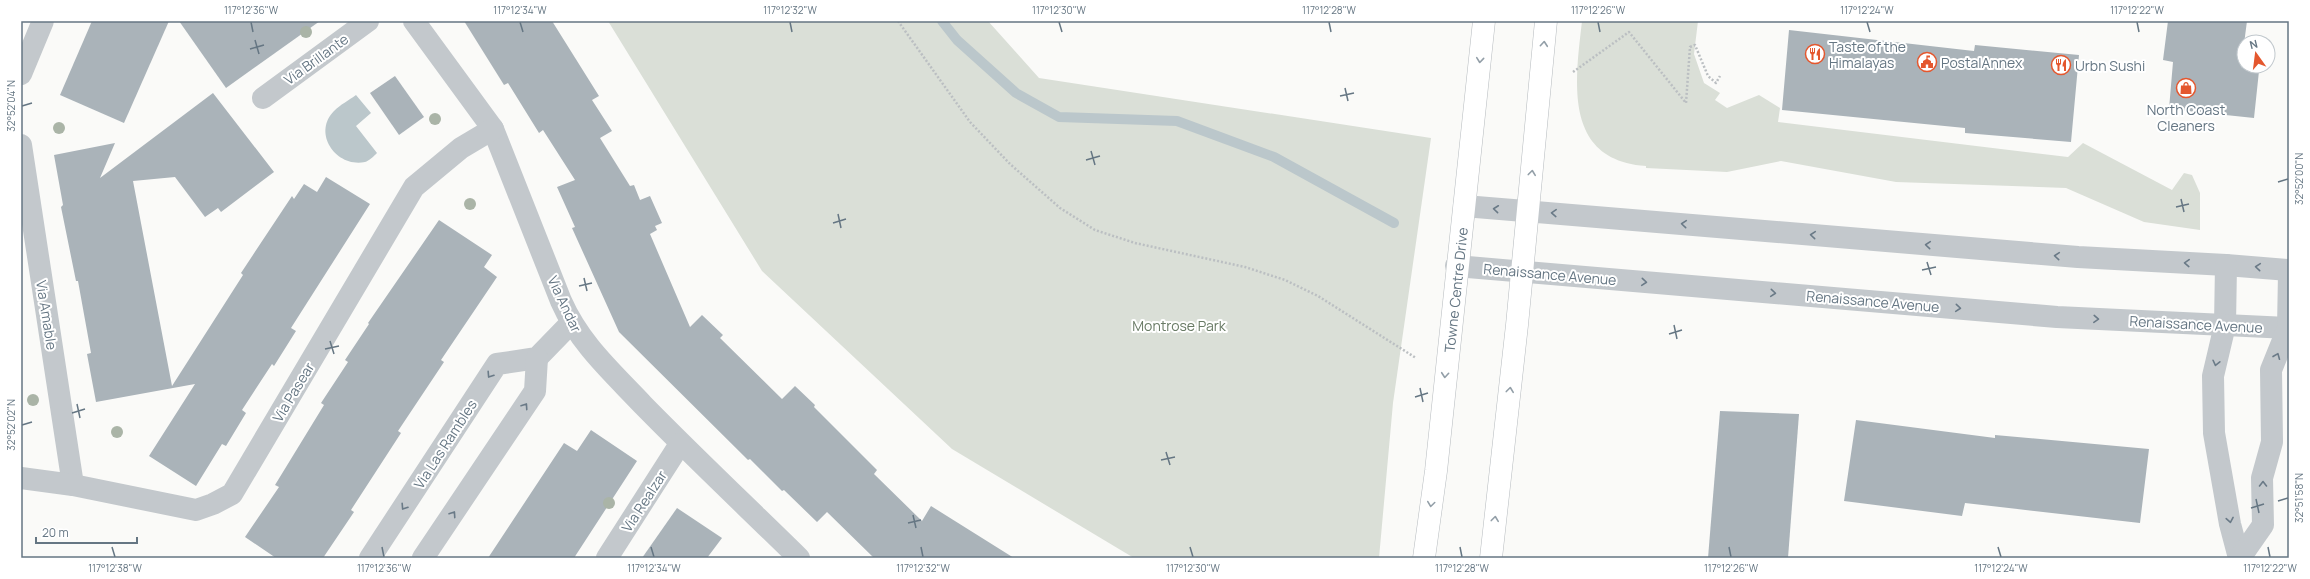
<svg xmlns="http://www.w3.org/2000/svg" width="2310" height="579" viewBox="0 0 2310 579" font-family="Manrope,sans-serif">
	<rect width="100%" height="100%" fill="#fafaf8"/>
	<g fill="#dadfd7">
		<polygon points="608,21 988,21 1039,78 1431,138 1393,403 1379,558 1134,558 952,449 762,271"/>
		<path d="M1582 21H1698L1694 54 1704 83 1720 93 1715 100 1727 108 1759 95 1780 108 1778 122 2068 157 2083 143 2172 190 2184 173 2192 175 2200 193V230L2144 222 2066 188 1896 182 1781 161 1727 172 1646 168V166C1563 160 1575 82 1582 21Z"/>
	</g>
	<path fill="#bbc7cb" d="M356 95 371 113 356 126 377 153C374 156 369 161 365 162 336 168 312 133 334 111 340 105 349 100 356 95Z"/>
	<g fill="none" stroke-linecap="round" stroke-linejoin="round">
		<polyline stroke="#bbc7cb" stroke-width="10" points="942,21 957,40 1016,93 1059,117 1177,121 1274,157 1394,223"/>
	</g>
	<g fill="#aab3b9">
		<polygon points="92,21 169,21 124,123 60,95"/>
		<polygon points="179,21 320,21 226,88"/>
		<polygon points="464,21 552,21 599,96 592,100 612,131 600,138 630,186 634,185 640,200 650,196 662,223 655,226 657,230 650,234 690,327 702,315 723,335 720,338 782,399 795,386 815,405 814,407 877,470 874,474 922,521 931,506 1014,558 874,558 827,512 817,522 784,490 782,491 750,459 748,460 619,332 572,228 575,227 557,187 575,180 543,130 539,133 508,83 504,85"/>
		<polygon points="2168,21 2247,21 2241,67 2259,71 2254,118 2169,109 2173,62 2163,60"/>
		<polygon points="1789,30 1974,51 1975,45 2079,55 2071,142 1965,133 1965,128 1782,110"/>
		<polygon points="395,76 424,117 399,135 370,93"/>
		<polygon points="213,93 274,172 221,212 218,208 205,217 175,177 133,181 172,386 243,275 241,273 292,196 294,199 304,184 317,192 326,177 370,204 291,328 296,331 274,366 272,364 242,410 246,413 226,446 222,444 196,486 149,456 195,384 96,402 87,354 91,353 78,281 76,281 61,207 63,205 54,155 115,143 100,178"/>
		<polygon points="439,220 492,255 484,267 497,277 441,360 444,362 398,431 401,433 351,510 354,512 323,558 276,558 245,537 279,487 275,485 324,405 321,403 348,362 345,360 369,324 368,323"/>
		<polygon points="1720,411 1799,414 1788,558 1708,558"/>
		<polygon points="1856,420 1995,438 1995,435 2149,449 2140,523 1965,503 1962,516 1844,501"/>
		<polygon points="591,430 637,461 574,558 488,558 564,443 577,451"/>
		<polygon points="677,508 722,538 707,558 642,558"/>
	</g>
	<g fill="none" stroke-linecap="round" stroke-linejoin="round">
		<g stroke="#b5babe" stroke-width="23">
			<g id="major">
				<path id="s1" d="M1424 558 1436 471 1484 21"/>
				<polyline points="1491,558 1517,325 1546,21"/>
			</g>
		</g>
		<g stroke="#bbbfc2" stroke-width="2.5" stroke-dasharray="2 2" stroke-linecap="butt">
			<polyline points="898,21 970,122 1010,164 1060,208 1095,230 1135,243 1245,267 1285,280 1318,296 1416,358"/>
			<polyline points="1573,72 1629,32 1686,103 1690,47 1695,45 1708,76 1716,83 1720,76"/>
		</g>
		<g stroke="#c3c8cc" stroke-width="22">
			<path d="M414 21 493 129 561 301C580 344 611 371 643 405 694 457 747 507 799 558"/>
			<polyline points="21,74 43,21"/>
			<polyline points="263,98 368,21"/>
			<polyline points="21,145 73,485"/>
			<polyline points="1464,206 2078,257 2226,265 2289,270"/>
			<polyline points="2226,265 2225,325 2213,376 2214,433 2230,524 2239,558"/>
			<polyline points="1456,266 2057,317 2289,328"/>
			<polyline points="21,478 73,485 196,510 213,504 232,494 414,187 461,148 493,129"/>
			<polyline points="370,558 497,364 537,358 571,323"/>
			<polyline points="423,558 535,391 537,358"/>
			<polyline points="607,558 680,444"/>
			<polyline points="2240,558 2263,525 2262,478 2272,442 2271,370 2288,328 2289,273"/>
		</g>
		<use href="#major" stroke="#fff" stroke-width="22"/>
	</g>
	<g fill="#aab4a7">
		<circle cx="306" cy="32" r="6"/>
		<circle cx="435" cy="119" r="6"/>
		<circle cx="59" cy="128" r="6"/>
		<circle cx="470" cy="204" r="6"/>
		<circle cx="33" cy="400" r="6"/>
		<circle cx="117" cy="432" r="6"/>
		<circle cx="609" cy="503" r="6"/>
	</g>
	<defs><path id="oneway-chevron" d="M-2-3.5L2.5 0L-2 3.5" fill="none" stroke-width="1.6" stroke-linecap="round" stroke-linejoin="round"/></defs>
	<g stroke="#939fa8">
		<use href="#oneway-chevron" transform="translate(1544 44) rotate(-85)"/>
		<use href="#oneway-chevron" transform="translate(1480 60) rotate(96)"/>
		<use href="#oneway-chevron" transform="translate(1532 173) rotate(-83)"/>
		<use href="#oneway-chevron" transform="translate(1445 375) rotate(95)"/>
		<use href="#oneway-chevron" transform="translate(1510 390) rotate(-83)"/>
		<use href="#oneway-chevron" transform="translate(1431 504) rotate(98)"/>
		<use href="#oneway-chevron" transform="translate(1495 519) rotate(-83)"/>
	</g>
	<g stroke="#6a7a87">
		<use href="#oneway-chevron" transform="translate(1496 209) rotate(-174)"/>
		<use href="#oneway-chevron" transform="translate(1554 213) rotate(-177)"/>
		<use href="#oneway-chevron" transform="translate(1684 224) rotate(-175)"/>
		<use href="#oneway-chevron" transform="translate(1813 235) rotate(-175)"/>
		<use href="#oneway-chevron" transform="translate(1928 245) rotate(-175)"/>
		<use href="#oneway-chevron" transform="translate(2057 256) rotate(-175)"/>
		<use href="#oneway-chevron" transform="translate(2187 263) rotate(-177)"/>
		<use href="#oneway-chevron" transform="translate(2258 267) rotate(-175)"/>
		<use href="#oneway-chevron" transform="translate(1644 282) rotate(5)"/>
		<use href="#oneway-chevron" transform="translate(1773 293) rotate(5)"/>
		<use href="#oneway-chevron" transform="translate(1958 308) rotate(5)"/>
		<use href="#oneway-chevron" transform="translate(2096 319) rotate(3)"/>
		<use href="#oneway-chevron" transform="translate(2277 356) rotate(-68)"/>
		<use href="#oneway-chevron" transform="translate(2216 363) rotate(103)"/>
		<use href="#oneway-chevron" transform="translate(490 375) rotate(123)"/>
		<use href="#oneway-chevron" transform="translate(525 406) rotate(-56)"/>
		<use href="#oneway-chevron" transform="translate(2263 484) rotate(-90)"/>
		<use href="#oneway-chevron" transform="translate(404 507) rotate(123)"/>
		<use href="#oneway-chevron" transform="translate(453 514) rotate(-56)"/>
		<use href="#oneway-chevron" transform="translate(2230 520) rotate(80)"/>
	</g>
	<path fill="none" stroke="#657683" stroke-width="1.5" d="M251 22 253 32M520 22 523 32M790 22 792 32M1059 22 1062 32M1329 22 1331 32M1598 22 1600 32M1867 22 1870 32M2137 22 2139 32M255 40 259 54M250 49 264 45M1345 88 1348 101M1340 96 1354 93M22 106 32 103M1091 151 1095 165M1086 160 1100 156M2278 182 2288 179M2181 199 2184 212M2176 207 2189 204M838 214 841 228M833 223 846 219M1927 262 1931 275M1922 270 1936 267M584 278 587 291M579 286 592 283M1674 325 1677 339M1669 334 1682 330M330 341 334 354M325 349 339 346M1420 388 1423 402M1415 397 1428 393M77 404 80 418M72 413 85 409M22 425 32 422M1166 452 1170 465M1161 460 1175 457M2256 499 2259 513M2278 501 2288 498M2251 508 2264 504M913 515 916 528M908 523 921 520M112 547 115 557M382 547 384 557M651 547 654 557M921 547 923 557M1190 547 1193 557M1460 547 1462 557M1729 547 1731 557M1998 547 2001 557M2268 547 2270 557"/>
	<defs>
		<g id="restaurant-ring" transform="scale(1)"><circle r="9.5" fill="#fff" stroke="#e4572e" stroke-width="1.5"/><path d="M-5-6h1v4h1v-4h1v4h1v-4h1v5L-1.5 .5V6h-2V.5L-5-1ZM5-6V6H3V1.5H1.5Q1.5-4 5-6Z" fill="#e4572e"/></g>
		<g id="civic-ring" transform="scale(1)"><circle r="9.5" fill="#fff" stroke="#e4572e" stroke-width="1.5"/><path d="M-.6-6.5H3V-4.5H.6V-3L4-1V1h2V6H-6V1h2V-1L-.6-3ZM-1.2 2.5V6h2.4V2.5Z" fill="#e4572e"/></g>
		<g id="shop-ring" transform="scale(1)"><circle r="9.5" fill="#fff" stroke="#e4572e" stroke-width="1.5"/><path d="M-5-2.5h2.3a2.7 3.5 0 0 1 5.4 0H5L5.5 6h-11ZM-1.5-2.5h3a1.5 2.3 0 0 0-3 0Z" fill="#e4572e"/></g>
	</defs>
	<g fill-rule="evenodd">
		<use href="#restaurant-ring" x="1815" y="54"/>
		<use href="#civic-ring" x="1927" y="62"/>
		<use href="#restaurant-ring" x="2061" y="65"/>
		<use href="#shop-ring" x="2186" y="88"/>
	</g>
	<g text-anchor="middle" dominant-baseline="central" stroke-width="4" stroke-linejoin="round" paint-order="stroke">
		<g font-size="14" fill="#657683" stroke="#fff" text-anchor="start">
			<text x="1829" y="46">Taste of the<tspan x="1829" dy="16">Himalayas</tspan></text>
			<text x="1941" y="62">PostalAnnex</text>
			<text x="2075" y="65">Urbn Sushi</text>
			<text x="2186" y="109" text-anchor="middle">North Coast<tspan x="2186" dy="16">Cleaners</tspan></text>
		</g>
		<g font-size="14" fill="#657683" stroke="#fff">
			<text transform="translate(316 59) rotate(-36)">Via Brillante</text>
			<text transform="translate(1550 274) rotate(5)">Renaissance Avenue</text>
			<text stroke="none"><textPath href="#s1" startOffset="270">Towne Centre Drive</textPath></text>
			<text transform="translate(1873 301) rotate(5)">Renaissance Avenue</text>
			<text transform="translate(565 304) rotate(65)">Via Andar</text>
			<text transform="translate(47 315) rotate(81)">Via Amable</text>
			<text transform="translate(2196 324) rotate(3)">Renaissance Avenue</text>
			<text transform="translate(293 392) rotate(-59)">Via Pasear</text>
			<text transform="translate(445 444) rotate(-57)">Via Las Rambles</text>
			<text transform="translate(644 501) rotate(-57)">Via Realzar</text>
		</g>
		<g font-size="14" fill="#687a64" stroke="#fff">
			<text x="1179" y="325">Montrose Park</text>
		</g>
	</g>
	<rect width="2310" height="579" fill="none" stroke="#ffffff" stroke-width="44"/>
	<g transform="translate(2256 54) rotate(346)"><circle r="19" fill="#ffffff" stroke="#c1c8cd"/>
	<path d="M0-3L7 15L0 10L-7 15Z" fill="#e4572e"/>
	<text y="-6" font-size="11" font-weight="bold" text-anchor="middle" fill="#657683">N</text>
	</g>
	<path d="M36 537v6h101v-6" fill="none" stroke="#657683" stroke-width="2"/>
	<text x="42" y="537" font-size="12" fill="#657683" stroke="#ffffff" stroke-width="3" paint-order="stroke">20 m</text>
	<rect x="22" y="22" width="2266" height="535" fill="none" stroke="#657683" stroke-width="1.5"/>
	<g font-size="10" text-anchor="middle" fill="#657683">
		<text x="251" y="14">117°12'36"W</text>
		<text x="520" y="14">117°12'34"W</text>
		<text x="790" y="14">117°12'32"W</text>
		<text x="1059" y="14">117°12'30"W</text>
		<text x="1329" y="14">117°12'28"W</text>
		<text x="1598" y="14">117°12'26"W</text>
		<text x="1867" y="14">117°12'24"W</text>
		<text x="2137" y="14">117°12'22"W</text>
		<text transform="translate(11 106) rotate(-90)" y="4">32°52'04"N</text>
		<text transform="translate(2299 179) rotate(-90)" y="4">32°52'00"N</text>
		<text transform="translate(11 425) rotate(-90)" y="4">32°52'02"N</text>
		<text transform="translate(2299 498) rotate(-90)" y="4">32°51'58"N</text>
		<text x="115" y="572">117°12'38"W</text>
		<text x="384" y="572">117°12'36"W</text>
		<text x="654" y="572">117°12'34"W</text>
		<text x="923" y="572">117°12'32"W</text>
		<text x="1193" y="572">117°12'30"W</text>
		<text x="1462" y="572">117°12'28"W</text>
		<text x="1731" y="572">117°12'26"W</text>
		<text x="2001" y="572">117°12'24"W</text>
		<text x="2270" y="572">117°12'22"W</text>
	</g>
</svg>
